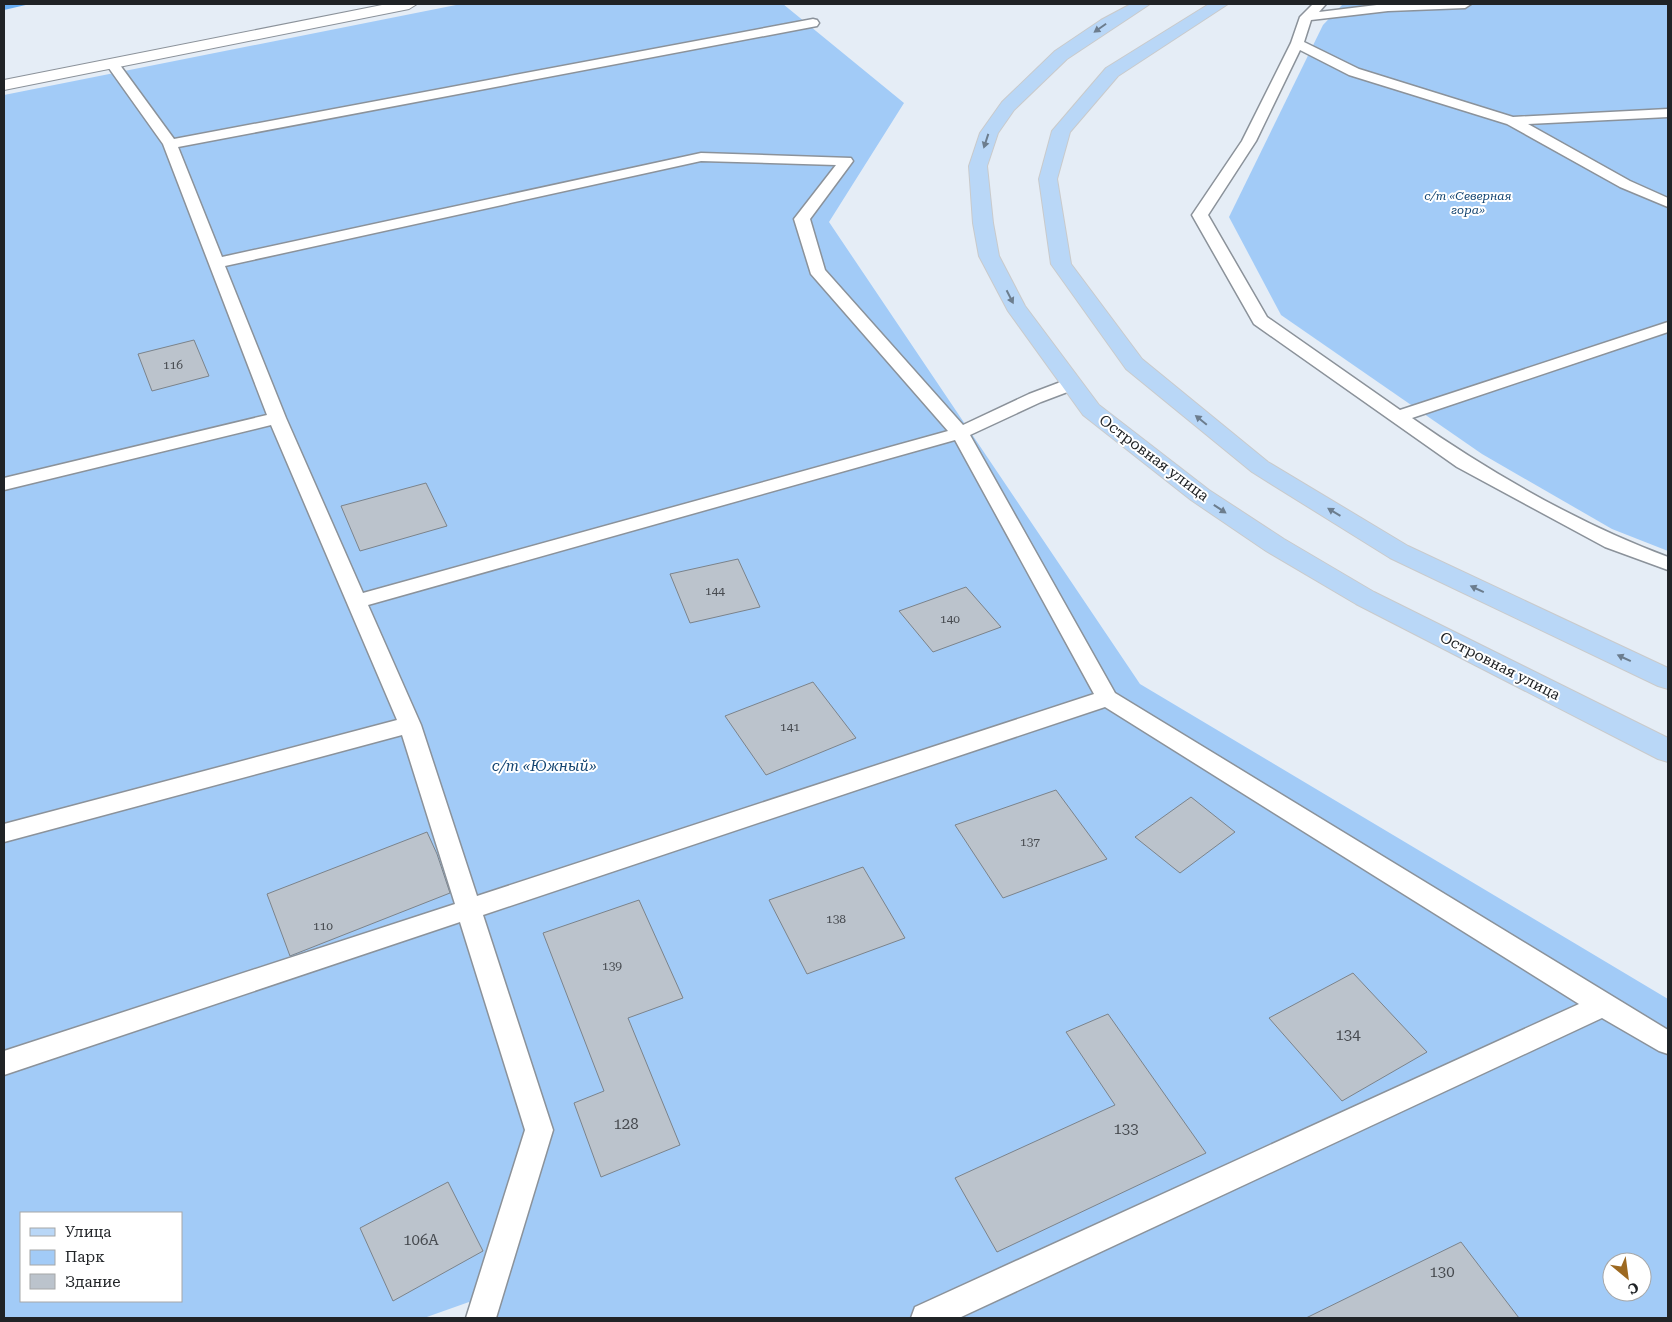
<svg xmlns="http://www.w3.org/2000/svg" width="1672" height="1322" viewBox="0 0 1672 1322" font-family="'Roboto Serif',serif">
	<rect width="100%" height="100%" fill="#e5edf6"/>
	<g fill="#a2cbf7" fill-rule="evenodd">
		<path d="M461 4H783L904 103 829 222 1140 684 1668 999V1318H473L469 1302 424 1318H4V95ZM21 1213H181V1301H21ZM1612 1262H1642V1292H1612Z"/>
		<polygon points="1343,4 1668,4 1668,551 1612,529 1482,454 1281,315 1229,217 1323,25"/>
	</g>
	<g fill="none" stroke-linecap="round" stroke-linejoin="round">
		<polygon fill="#68aef4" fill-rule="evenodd" points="4,4 30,4 4,10"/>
	</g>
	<g fill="#bbc3cc" stroke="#7b838b">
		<polygon points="194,340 209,376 152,391 138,354"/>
		<polygon points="426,483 447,526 360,551 341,506"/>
		<polygon points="738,559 760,607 690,623 670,574"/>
		<polygon points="966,587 1001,627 933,652 899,611"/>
		<polygon points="813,682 856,738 766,775 725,716"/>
		<polygon points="1056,790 1107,859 1003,898 955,825"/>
		<polygon points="1191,797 1235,832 1180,873 1135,837"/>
		<polygon points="427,832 437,854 450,893 290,956 267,894"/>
		<polygon points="863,867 905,938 807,974 769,900"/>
		<polygon points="639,900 683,998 628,1018 680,1145 601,1177 574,1103 604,1091 543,933"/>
		<polygon points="1353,973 1427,1052 1342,1101 1269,1018"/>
		<polygon points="1108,1014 1206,1153 997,1252 955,1178 1115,1105 1066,1032"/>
		<polygon points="448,1182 483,1251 393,1301 360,1228"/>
		<polygon points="1461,1242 1519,1318 1306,1318"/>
	</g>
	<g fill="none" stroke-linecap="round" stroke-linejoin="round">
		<g stroke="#8b929a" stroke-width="3">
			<g id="service">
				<path d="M1313 4H1326L1319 12 1385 4H1471L1465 8 1388 11 1311 20 1304 42 1359 69 1513 117 1668 109V117L1528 124 1630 181 1668 198V207L1620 187 1507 124 1349 75 1300 50 1256 141 1208 215 1267 317 1400 410 1668 322V332L1412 418C1491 473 1577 523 1668 557V570L1605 547 1457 467 1254 324 1192 215 1242 141 1291 43 1300 17Z"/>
				<path d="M813 19 817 20 819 23 817 26 178 147 222 257 701 153 851 158 853 161 810 219 825 270 963 425 1029 394 1066 380H1078L1081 384 1078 388 1041 402 970 435 1115 693 1668 1030V1054L1659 1051 1602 1018 959 1318H911L915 1307 1579 1004 1105 707 483 915 553 1130 496 1318H466L525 1130 460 922 4 1075V1051L455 904 402 735 4 842V824L397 720 271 425 4 490V478L267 415 163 144 106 64 107 61H117L174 139ZM701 161 836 165 794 219 811 274 948 431 363 593 286 418 225 266ZM955 440 1094 694 477 896 421 725 368 605Z"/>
			</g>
		</g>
		<g stroke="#8b929a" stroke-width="2">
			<polygon id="minor" points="387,4 417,4 409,9 4,90 4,80"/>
		</g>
		<g stroke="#c9cacb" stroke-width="2">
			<g id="primary">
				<polygon points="1131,4 1150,4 1067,59 1014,110 998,133 987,166 993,223 999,256 1025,306 1099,405 1209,490 1284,539 1374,592 1668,738 1668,762 1658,759 1356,604 1266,551 1191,500 1083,415 1008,311 979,256 973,223 969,166 980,133 1002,102 1055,51 1101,20"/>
				<polygon points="1209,4 1228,4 1118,76 1070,132 1057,179 1071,264 1142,359 1268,462 1408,546 1668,668 1668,689 1658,686 1390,558 1252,472 1126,369 1051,264 1039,179 1052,131 1106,68"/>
			</g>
		</g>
		<use href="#service" fill="#fff" fill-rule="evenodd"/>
		<use href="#minor" fill="#fff" fill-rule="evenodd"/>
		<use href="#primary" fill="#b9d7f7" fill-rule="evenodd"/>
	</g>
	<defs><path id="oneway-solid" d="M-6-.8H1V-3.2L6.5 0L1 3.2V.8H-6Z" transform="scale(1.25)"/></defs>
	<g fill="#6c7d8e">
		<use href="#oneway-solid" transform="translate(1100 28) rotate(145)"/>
		<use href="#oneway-solid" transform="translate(986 141) rotate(108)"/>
		<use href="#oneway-solid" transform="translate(1010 297) rotate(63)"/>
		<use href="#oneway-solid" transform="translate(1201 420) rotate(-141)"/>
		<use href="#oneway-solid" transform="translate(1220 509) rotate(34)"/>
		<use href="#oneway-solid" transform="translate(1334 512) rotate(-149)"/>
		<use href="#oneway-solid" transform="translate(1477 589) rotate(-155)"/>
		<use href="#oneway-solid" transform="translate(1624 658) rotate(-155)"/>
	</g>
	<g text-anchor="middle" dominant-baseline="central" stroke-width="4" stroke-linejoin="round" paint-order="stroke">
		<g font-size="12" font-style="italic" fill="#124471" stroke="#fff">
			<text x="1468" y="196">с/т «Северная<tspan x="1468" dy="14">гора»</tspan></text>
		</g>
		<g font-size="12" fill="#474b50">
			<text x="173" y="365">116</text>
			<text x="715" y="591">144</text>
			<text x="950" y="619">140</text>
			<text x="790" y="727">141</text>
			<text x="1030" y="842">137</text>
			<text x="836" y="919">138</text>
			<text x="323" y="926">110</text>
			<text x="612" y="966">139</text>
		</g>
		<g font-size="15" fill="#202326" stroke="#fff">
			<text transform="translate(1154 458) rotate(37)">Островная улица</text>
			<text transform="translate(1500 666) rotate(27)">Островная улица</text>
		</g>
		<g font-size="15" font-style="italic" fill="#124471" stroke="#fff">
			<text x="544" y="766">с/т «Южный»</text>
		</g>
		<g font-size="15" fill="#474b50">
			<text x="1348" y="1035">134</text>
			<text x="626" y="1124">128</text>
			<text x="1126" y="1129">133</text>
			<text x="421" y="1240">106А</text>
			<text x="1442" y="1272">130</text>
		</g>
	</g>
	<rect width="1672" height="1322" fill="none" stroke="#202326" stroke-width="10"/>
	<rect x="20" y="1212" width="162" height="90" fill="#ffffff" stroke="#a6a7a8"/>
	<rect x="30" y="1228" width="25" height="8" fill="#b9d7f7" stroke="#a6a7a8"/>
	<text x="65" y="1237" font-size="15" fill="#202326">Улица</text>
	<rect x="30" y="1250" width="25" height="15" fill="#a2cbf7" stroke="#a6a7a8"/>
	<text x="65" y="1262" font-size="15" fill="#202326">Парк</text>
	<rect x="30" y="1274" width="25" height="15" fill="#bbc3cc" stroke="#a6a7a8"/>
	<text x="65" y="1287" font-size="15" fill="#202326">Здание</text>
	<g transform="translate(1627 1277) rotate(151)"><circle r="24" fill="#ffffff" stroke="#a6a7a8"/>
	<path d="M0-4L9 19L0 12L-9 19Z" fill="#9d6921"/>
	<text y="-8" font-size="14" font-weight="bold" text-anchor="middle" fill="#202326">С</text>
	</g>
</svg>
